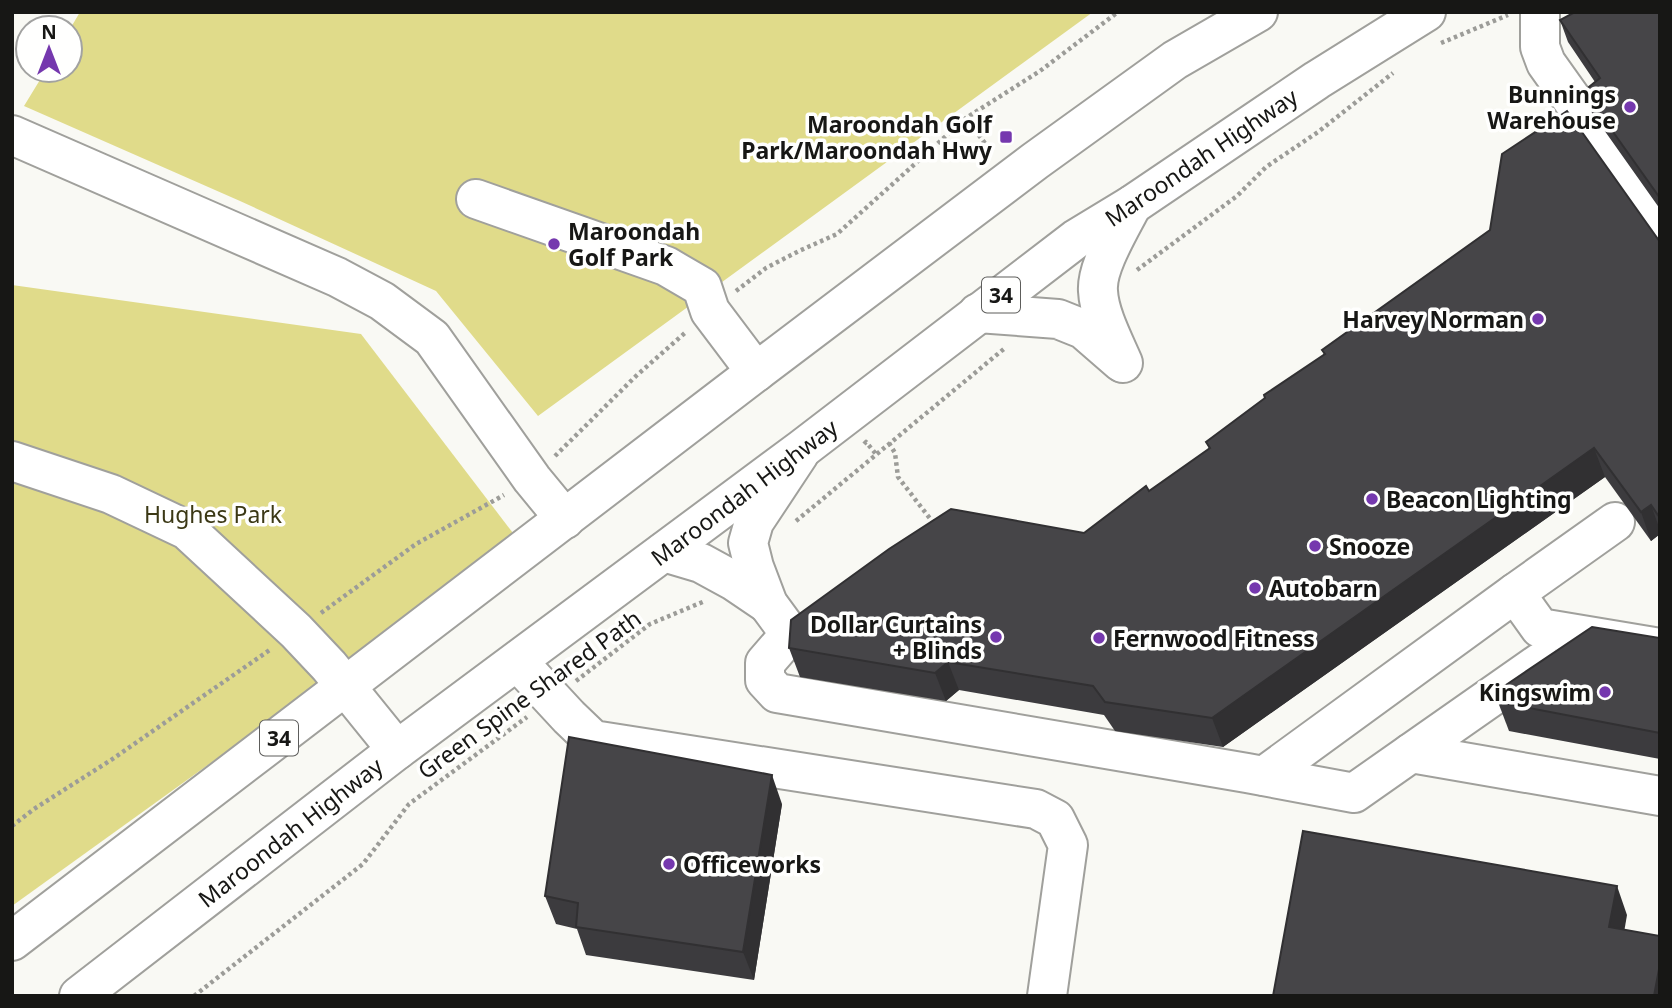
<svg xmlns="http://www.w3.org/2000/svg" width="1672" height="1008" viewBox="0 0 1672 1008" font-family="'Noto Sans',sans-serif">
	<rect width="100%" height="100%" fill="#f9f9f4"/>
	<g fill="#e0db8a">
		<polygon points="80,12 1093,12 538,416 436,291 240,201 24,106 46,70 70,70 70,29"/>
		<polygon points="12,285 361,334 519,541 12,906"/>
	</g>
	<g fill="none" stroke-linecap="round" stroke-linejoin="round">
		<g stroke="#a0a09c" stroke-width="42">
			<g id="minor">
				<polyline points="1540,12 1540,47 1546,63 1660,223"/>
				<polyline points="12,135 337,277 382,301 432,338 532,479 565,519"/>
				<polyline points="476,199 666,266 702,287 710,311 756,372"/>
				<polyline points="978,313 1058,319 1083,329 1121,362"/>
				<path d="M1123 363C1114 342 1099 314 1098 291 1096 267 1121 227 1132 205"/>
				<polyline points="799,454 754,522 748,543 754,567 768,604 790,634 765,663 765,680 777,693 1247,773 1354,793 1411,753 1660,796"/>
				<polyline points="12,461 111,494 187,530 296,631 329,666 397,750"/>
				<polyline points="664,552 701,563 734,581 768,604"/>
				<polyline points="1515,593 1615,522"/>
				<polyline points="518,662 569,717 593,740 1036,809 1055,819 1068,845 1047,996"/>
				<polyline points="1411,753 1541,662"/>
				<polyline points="1264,776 1515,593 1540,628 1660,648"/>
			</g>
		</g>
		<g stroke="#a0a09c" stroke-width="42">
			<g id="highway">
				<polyline points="12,941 756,372 1035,161 1175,60 1258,12"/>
				<polyline points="79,996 397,750 802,449 1076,239 1132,205 1317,80 1426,12"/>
			</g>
		</g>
		<g stroke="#9c9c98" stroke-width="4.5" stroke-dasharray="3.5 3.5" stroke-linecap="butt">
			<polyline points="1441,43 1508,15"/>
			<polyline points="966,118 987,146"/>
			<polyline points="1137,270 1237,196 1266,167 1318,132 1393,73"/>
			<polyline points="736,291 766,268 799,251 837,234 966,118 1040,71 1118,12"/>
			<polyline points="889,443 895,453 898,477 935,525"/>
			<polyline points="864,444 866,442 876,454"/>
			<polyline points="555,456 636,376 686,332"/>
			<polyline points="796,521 1005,348"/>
			<polyline points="321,613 416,544 504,495"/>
			<polyline points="576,681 650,624 705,601"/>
			<polyline points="12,826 34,809 111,760 271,649"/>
			<polyline points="194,996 363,864 409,804 527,717"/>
		</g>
		<use href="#minor" stroke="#fff" stroke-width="38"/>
		<use href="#highway" stroke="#fff" stroke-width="38"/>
	</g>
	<g fill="#3c3b3e">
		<polygon points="1660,12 1660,209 1592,113 1584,91 1595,82 1568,42 1560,20"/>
		<polygon points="1660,242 1660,534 1651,541 1605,477 1223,747 1115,731 1104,715 959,690 946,701 800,677 789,648 1084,533 1149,491 1209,449 1206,442 1265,398 1264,395 1324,355 1322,350"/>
		<polygon points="1660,638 1660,759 1509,731 1498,702"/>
		<polygon points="782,804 754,980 586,955 577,929 556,924 545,896"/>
	</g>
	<g fill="#313032">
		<polygon points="1594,448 1605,477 1223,747 1212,718"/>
		<polygon points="1651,505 1660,530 1660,534 1651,541 1641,512"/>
		<polygon points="948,662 959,690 946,701 935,673"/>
		<polygon points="772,775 782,804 754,980 743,952"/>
		<polygon points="1617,886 1627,915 1620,956 1609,927"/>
		<polygon points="1660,964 1660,996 1654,996"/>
	</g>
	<g fill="#464548" stroke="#313032" stroke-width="2">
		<polygon points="1575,12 1660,12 1660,198 1584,91 1600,78 1560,20"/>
		<polygon points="1567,111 1660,242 1660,518 1651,505 1641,512 1594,448 1212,718 1105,702 1093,686 948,662 935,673 789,648 791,620 889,549 951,509 1084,533 1146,486 1149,491 1210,448 1206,442 1265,398 1264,395 1325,354 1322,350 1490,230 1502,154"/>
		<polygon points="1592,627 1660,638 1660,733 1498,702 1500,689"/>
		<polygon points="569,737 772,775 743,952 576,927 578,903 545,896"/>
		<polygon points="1303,831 1617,886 1609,927 1660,936 1660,964 1654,996 1273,996"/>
	</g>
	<g fill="#7538ae" stroke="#fffffe" stroke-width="2.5">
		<circle cx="1630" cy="107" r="7"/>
		<rect x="999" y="130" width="14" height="14" rx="3.5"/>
		<circle cx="554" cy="244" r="7"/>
		<circle cx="1538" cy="319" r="7"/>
		<circle cx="1372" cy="499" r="7"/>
		<circle cx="1315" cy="546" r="7"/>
		<circle cx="1255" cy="588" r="7"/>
		<circle cx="996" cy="637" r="7"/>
		<circle cx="1099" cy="638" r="7"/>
		<circle cx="1605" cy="692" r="7"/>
		<circle cx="669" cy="864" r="7"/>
	</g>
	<g text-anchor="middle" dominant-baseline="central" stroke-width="7" stroke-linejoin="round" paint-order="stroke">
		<g fill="#fffffe" stroke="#5d5d5b" stroke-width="2">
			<rect x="982" y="277.5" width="38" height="35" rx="5"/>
			<rect x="260" y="720.5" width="38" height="35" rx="5"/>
		</g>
		<g font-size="21" font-weight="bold" fill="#171715">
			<text x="1001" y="295">34</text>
			<text x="279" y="738">34</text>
		</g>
		<g font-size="23" font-weight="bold" fill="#171715" stroke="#fffffe" text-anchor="start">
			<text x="1616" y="94" text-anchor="end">Bunnings<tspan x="1616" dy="26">Warehouse</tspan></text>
			<text x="992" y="124" text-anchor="end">Maroondah Golf<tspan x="992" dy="26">Park/Maroondah Hwy</tspan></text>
			<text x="568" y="231">Maroondah<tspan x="568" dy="26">Golf Park</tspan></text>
			<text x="1524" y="319" text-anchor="end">Harvey Norman</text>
			<text x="1386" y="499">Beacon Lighting</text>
			<text x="1329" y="546">Snooze</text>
			<text x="1269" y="588">Autobarn</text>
			<text x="982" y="624" text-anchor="end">Dollar Curtains<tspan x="982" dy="26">+ Blinds</tspan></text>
			<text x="1113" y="638">Fernwood Fitness</text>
			<text x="1591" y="692" text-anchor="end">Kingswim</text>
			<text x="683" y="864">Officeworks</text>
		</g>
		<g font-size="23" fill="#171715" stroke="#fffffe">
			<text transform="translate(1201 157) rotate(-34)">Maroondah Highway</text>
			<text transform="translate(744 492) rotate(-37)">Maroondah Highway</text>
			<text transform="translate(529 694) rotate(-36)">Green Spine Shared Path</text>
			<text transform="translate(290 832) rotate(-38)">Maroondah Highway</text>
		</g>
		<g font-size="23" fill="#3b3815" stroke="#fffffe">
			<text x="213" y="514">Hughes Park</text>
		</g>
	</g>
	<rect width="1672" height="1008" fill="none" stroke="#171715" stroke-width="28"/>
	<g transform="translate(49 49)"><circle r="33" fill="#fffffe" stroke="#a2a2a1" stroke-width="2"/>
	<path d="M0-5L12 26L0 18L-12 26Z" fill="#7538ae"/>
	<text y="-10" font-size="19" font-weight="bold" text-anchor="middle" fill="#171715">N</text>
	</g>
</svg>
